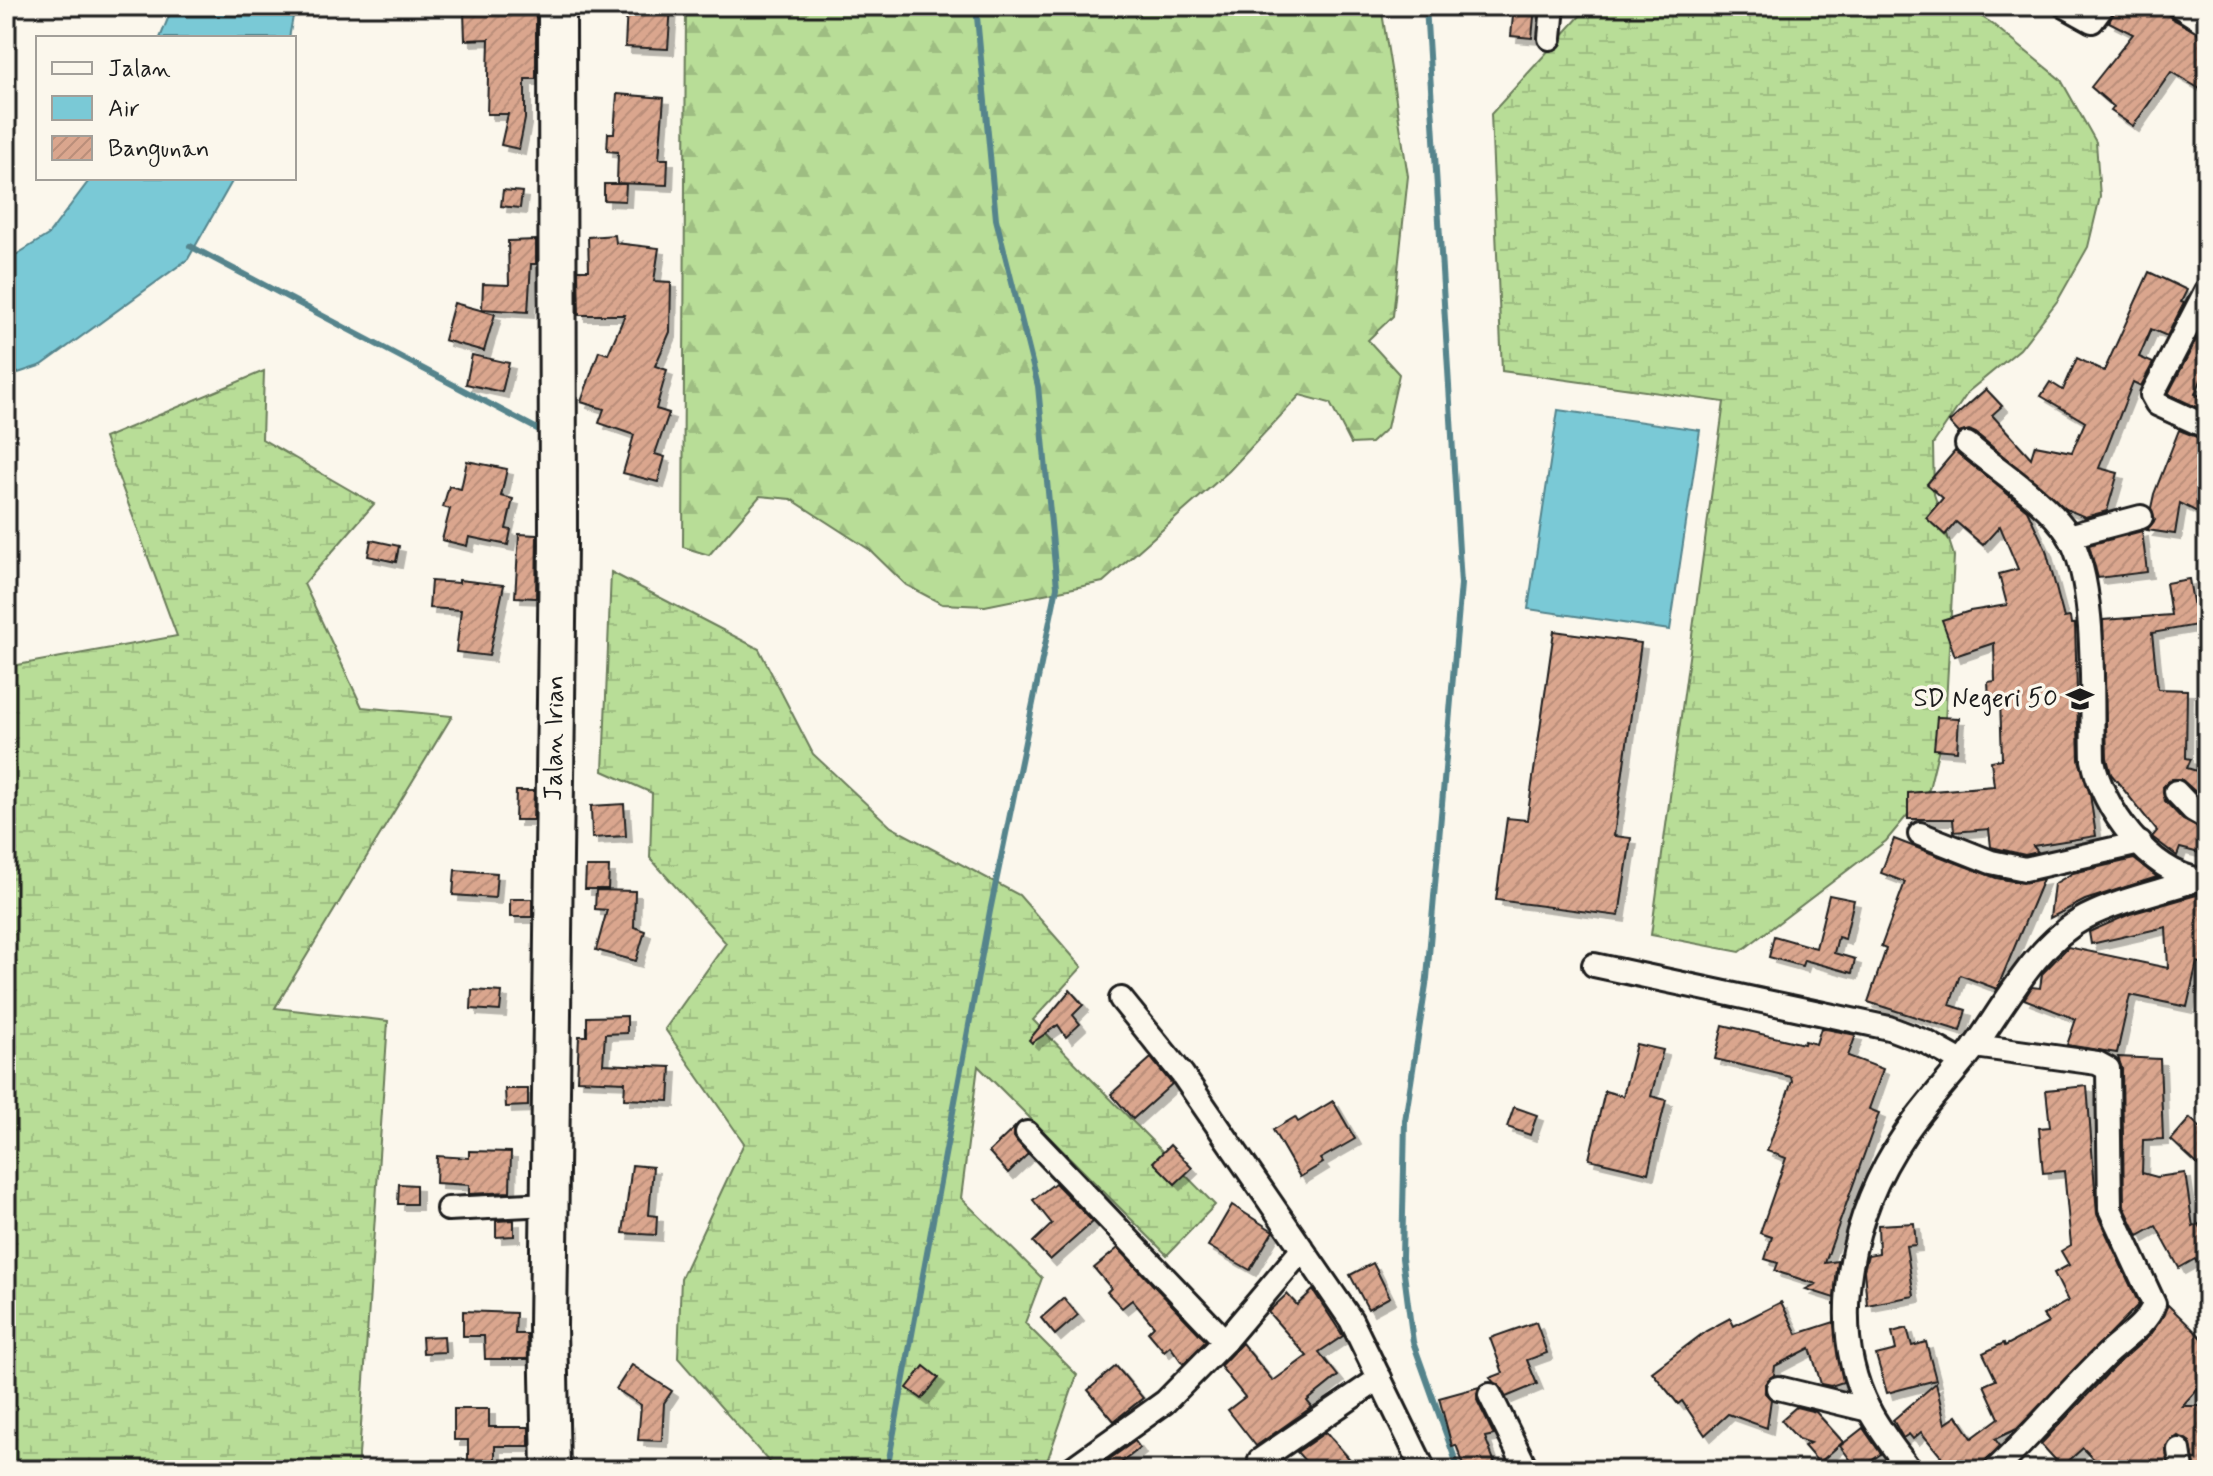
<svg xmlns="http://www.w3.org/2000/svg" width="2213" height="1476" viewBox="0 0 2213 1476" font-family="Mynerve,sans-serif">
	<defs>
		<pattern id="forest-firs" width="22" height="20" patternUnits="userSpaceOnUse" patternTransform="scale(2)"><rect width="22" height="20" fill="#b8dd97"/><path d="M5 1l3.5 6h-7zM16 11l3.5 6h-7z" fill="#9ebd82"/></pattern>
		<pattern id="wetland-marsh" width="20" height="14" patternUnits="userSpaceOnUse" patternTransform="scale(2)"><rect width="20" height="14" fill="#b8dd97"/><path d="M1 5h8M5 5V1M11 12h8M15 12V8" fill="none" stroke="#9ebd82"/></pattern>
		<pattern id="building-hatch" width="6" height="6" patternUnits="userSpaceOnUse" patternTransform="scale(2)"><rect width="6" height="6" fill="#daa68e"/><path d="M-1 1l2-2M0 6l6-6M5 7l2-2" fill="none" stroke="#ba8e7a"/></pattern>
		<filter id="shadow"><feDropShadow dx="6" dy="6" stdDeviation="0" flood-color="#0004"/></filter>
	</defs>
	<rect width="100%" height="100%" fill="#fbf7ec"/>
	<filter id="ink" filterUnits="userSpaceOnUse"><feTurbulence type="fractalNoise" baseFrequency=".0125" numOctaves="2"/><feDisplacementMap in="SourceGraphic" scale="16" xChannelSelector="R" yChannelSelector="G"/><feConvolveMatrix kernelMatrix="1 2 1 2 8 2 1 2 1" color-interpolation-filters="sRGB"/></filter>
	<g filter="url(#ink)">
		<polygon fill="url(#forest-firs)" stroke="#6a7c5a" stroke-width="2" points="686,6 1381,6 1408,176 1393,316 1368,340 1399,374 1387,428 1371,443 1351,444 1330,403 1300,395 1229,471 1103,582 985,606 942,604 906,585 870,550 791,499 760,496 709,555 683,547"/>
		<g fill="url(#wetland-marsh)" stroke="#6a7c5a" stroke-width="2">
			<polygon points="1589,6 1964,6 1990,22 2061,80 2096,142 2100,197 2088,247 2058,300 2020,349 1969,391 1933,444 1934,494 1954,556 1945,723 1929,789 1886,841 1740,952 1651,935 1724,402 1502,371 1491,114"/>
			<polygon points="264,371 262,439 374,504 304,584 362,707 452,716 275,1008 388,1021 358,1470 6,1470 6,667 177,636 104,438"/>
			<polygon points="611,572 759,649 813,754 891,827 1019,895 1082,967 1033,1020 1215,1205 1167,1255 978,1066 961,1198 1042,1278 1025,1323 1077,1375 1044,1470 776,1470 678,1358 681,1278 744,1143 665,1029 726,943 650,858 652,793 603,771"/>
		</g>
		<g fill="#7ac9d6" stroke="#54848c" stroke-width="2">
			<polygon points="173,6 295,6 289,38 160,38"/>
			<polygon points="91,178 234,178 188,259 42,365 6,377 6,261 48,235"/>
			<polygon points="1558,410 1700,430 1670,630 1528,609"/>
		</g>
		<g fill="none" stroke-linecap="round" stroke-linejoin="round">
			<g stroke="#54848c" stroke-width="6">
				<polyline points="1426,6 1461,584 1427,978 1405,1121 1402,1258 1413,1342 1459,1470"/>
				<polyline points="190,246 545,433"/>
				<polyline points="887,1470 990,911 1057,587 1038,386 996,219 976,6"/>
			</g>
		</g>
		<g fill="url(#building-hatch)" stroke="#1c1c1c" stroke-width="2" filter="url(#shadow)">
			<polygon points="627,6 671,6 668,49 625,47"/>
			<polygon points="1514,6 1535,6 1532,38 1511,36"/>
			<polygon points="2117,6 2162,6 2171,18 2207,38 2207,93 2171,72 2133,126 2111,111 2114,107 2091,87 2133,34 2109,22"/>
			<polygon points="520,8 536,9 536,79 525,79 525,119 519,149 501,145 508,114 487,114 489,39 465,40 464,12"/>
			<polygon points="617,94 664,98 659,159 668,159 667,185 617,183 618,152 607,151 608,133 614,133"/>
			<polygon points="604,184 626,184 625,201 604,200"/>
			<polygon points="503,190 522,192 520,208 501,206"/>
			<polygon points="615,235 616,243 659,248 654,281 671,282 670,332 655,366 667,370 656,409 669,413 655,454 665,457 658,482 623,473 634,435 599,423 604,409 581,402 599,351 608,354 625,315 579,315 578,270 589,270 588,237"/>
			<polygon points="536,240 536,264 531,264 528,312 482,309 483,284 509,285 508,241"/>
			<polygon points="2149,272 2187,290 2181,302 2184,303 2167,336 2151,329 2139,357 2153,363 2141,386 2133,382 2099,468 2118,473 2107,511 2085,517 2066,509 1976,433 1969,430 1959,433 1949,422 1986,389 2002,406 1992,415 2031,458 2035,445 2072,452 2085,422 2041,396 2050,382 2063,390 2077,358 2104,371"/>
			<polygon points="454,303 495,314 484,351 444,340"/>
			<polygon points="2207,319 2207,367 2195,394 2207,399 2207,412 2168,394"/>
			<polygon points="472,355 509,363 502,392 466,384"/>
			<polygon points="2179,430 2207,441 2207,517 2180,503 2175,534 2147,530 2155,520 2151,508 2154,494"/>
			<polygon points="1955,451 2027,510 2046,550 2064,618 2070,617 2071,624 2075,624 2079,760 2090,794 2096,836 2033,846 2038,852 2025,855 1991,847 1989,829 1954,832 1953,819 1908,819 1908,793 1994,786 1991,761 2002,759 2000,699 1989,700 1988,682 1995,681 1994,643 1955,656 1942,620 1970,611 2007,605 1999,574 2018,569 2000,526 1983,545 1956,522 1945,535 1926,518 1943,498 1927,484"/>
			<polygon points="467,461 507,469 501,496 513,499 506,529 511,530 508,545 469,537 467,546 442,540 450,509 443,507 449,486 461,489"/>
			<polygon points="2142,531 2147,572 2098,578 2089,545"/>
			<polygon points="519,534 537,535 536,598 515,597"/>
			<polygon points="371,540 399,546 396,562 368,556"/>
			<polygon points="2189,579 2197,625 2152,633 2158,689 2187,690 2186,758 2191,759 2187,768 2207,774 2207,802 2181,779 2172,779 2163,787 2165,801 2183,820 2207,832 2207,855 2180,848 2177,856 2152,837 2157,831 2111,774 2107,758 2103,620 2171,615 2166,583"/>
			<polygon points="459,580 504,585 489,656 456,652 461,610 429,608 431,581 459,583"/>
			<polygon points="1554,631 1641,643 1614,836 1631,838 1619,916 1496,900 1507,818 1527,820"/>
			<polygon points="1937,717 1959,718 1957,751 1934,749"/>
			<polygon points="516,791 534,791 533,820 515,820"/>
			<polygon points="624,804 626,836 592,838 591,806"/>
			<polygon points="1894,839 1996,878 2023,883 2043,879 1997,989 1960,975 1950,1005 1966,1010 1960,1031 1868,1002 1886,949 1881,947 1905,882 1881,873"/>
			<polygon points="2134,859 2157,877 2085,900 2050,918 2054,884 2073,873"/>
			<polygon points="586,867 609,867 608,889 585,889"/>
			<polygon points="455,870 497,873 495,898 453,895"/>
			<polygon points="596,890 635,891 634,927 645,931 636,961 596,950 607,910 595,909"/>
			<polygon points="2207,892 2207,965 2197,962 2187,1007 2130,995 2117,1053 2067,1045 2076,1019 2024,999 2032,987 2040,988 2042,974 2068,947 2168,968 2166,927 2091,944 2089,932 2130,914"/>
			<polygon points="1829,895 1854,900 1845,939 1838,937 1834,953 1855,959 1852,973 1804,960 1802,966 1769,957 1774,936 1816,948"/>
			<rect x="510" y="899" width="22" height="18"/>
			<polygon points="472,990 502,992 500,1011 471,1009"/>
			<polygon points="1070,990 1083,1005 1073,1015 1080,1024 1066,1037 1058,1025 1032,1043 1029,1040"/>
			<polygon points="627,1016 627,1033 605,1034 603,1064 671,1067 669,1101 624,1099 625,1082 577,1080 579,1036 587,1036 587,1017"/>
			<polygon points="1723,1025 1804,1044 1805,1041 1816,1044 1821,1028 1856,1035 1848,1056 1883,1069 1869,1109 1879,1113 1825,1263 1838,1261 1834,1298 1806,1289 1816,1284 1775,1271 1778,1263 1765,1259 1772,1237 1760,1233 1786,1158 1767,1151 1792,1081 1791,1077 1715,1059"/>
			<polygon points="1636,1044 1663,1050 1651,1096 1666,1100 1648,1173 1589,1159 1605,1091 1623,1096"/>
			<polygon points="2118,1057 2160,1059 2163,1139 2143,1140 2142,1173 2157,1177 2185,1173 2193,1227 2199,1224 2207,1240 2207,1281 2195,1259 2179,1268 2156,1226 2138,1236 2124,1206 2122,1069"/>
			<polygon points="1151,1058 1172,1084 1133,1119 1111,1094"/>
			<polygon points="2087,1086 2097,1214 2139,1304 2017,1429 1995,1439 2000,1446 1985,1461 1981,1470 1929,1470 1943,1459 1921,1432 1913,1439 1909,1434 1903,1438 1893,1420 1936,1383 1945,1424 1957,1416 1972,1438 1999,1418 1984,1385 1996,1380 1983,1353 2004,1343 2005,1346 2048,1323 2043,1315 2068,1301 2054,1273 2069,1265 2061,1251 2071,1245 2064,1171 2043,1173 2039,1128 2050,1127 2046,1090"/>
			<polygon points="505,1089 528,1089 528,1106 506,1107"/>
			<polygon points="1333,1101 1355,1139 1320,1159 1323,1163 1300,1177 1273,1130 1295,1117 1298,1122"/>
			<polygon points="1514,1107 1537,1115 1530,1135 1507,1127"/>
			<polygon points="2190,1118 2207,1134 2207,1173 2171,1140"/>
			<polygon points="1015,1127 1014,1137 1028,1154 1008,1173 989,1152"/>
			<polygon points="1170,1145 1192,1168 1175,1184 1153,1162"/>
			<polygon points="469,1151 511,1152 510,1192 469,1194 469,1185 436,1183 437,1156 469,1158"/>
			<polygon points="632,1165 653,1167 649,1215 657,1216 656,1235 623,1233"/>
			<polygon points="1055,1183 1093,1222 1050,1260 1033,1242 1052,1224 1033,1200"/>
			<polygon points="399,1184 416,1185 416,1204 398,1204"/>
			<polygon points="1232,1205 1273,1231 1250,1270 1208,1246"/>
			<polygon points="514,1220 514,1236 496,1237 496,1221"/>
			<polygon points="1914,1223 1916,1245 1906,1246 1914,1296 1867,1305 1864,1270 1868,1255 1879,1253 1878,1225"/>
			<polygon points="1118,1248 1206,1341 1183,1364 1170,1346 1164,1351 1148,1332 1154,1326 1132,1300 1122,1308 1107,1292 1111,1288 1094,1268"/>
			<polygon points="1373,1263 1390,1297 1368,1309 1350,1275"/>
			<polygon points="1313,1290 1343,1336 1319,1352 1338,1376 1307,1401 1312,1407 1256,1446 1228,1410 1245,1397 1220,1366 1242,1343 1273,1381 1307,1356 1268,1312 1287,1294 1297,1305"/>
			<polygon points="1064,1298 1078,1315 1055,1335 1041,1318"/>
			<polygon points="1781,1302 1797,1334 1834,1322 1843,1382 1831,1386 1821,1384 1810,1348 1775,1366 1774,1375 1765,1384 1765,1393 1771,1399 1767,1428 1728,1414 1705,1435 1682,1401 1678,1404 1652,1372 1706,1331 1730,1318 1734,1326"/>
			<polygon points="2168,1305 2207,1343 2201,1385 2182,1406 2207,1406 2207,1470 2196,1470 2190,1442 2178,1436 2166,1446 2168,1470 2104,1470 2083,1448 2062,1467 2041,1444 2113,1368 2149,1336"/>
			<polygon points="463,1311 516,1313 515,1334 527,1334 528,1359 485,1359 484,1336 463,1336"/>
			<polygon points="1536,1322 1547,1353 1527,1360 1537,1384 1506,1397 1490,1378 1503,1373 1490,1338"/>
			<polygon points="1907,1328 1912,1346 1926,1342 1936,1380 1887,1393 1876,1355 1896,1350 1892,1332"/>
			<polygon points="444,1336 445,1352 423,1353 422,1337"/>
			<polygon points="632,1365 672,1391 664,1403 662,1441 638,1440 641,1405 616,1389"/>
			<polygon points="924,1366 939,1378 922,1399 907,1388"/>
			<polygon points="1116,1366 1143,1398 1114,1421 1088,1390"/>
			<polygon points="1479,1387 1477,1400 1494,1435 1485,1437 1496,1466 1466,1470 1456,1445 1452,1446 1439,1398"/>
			<polygon points="1796,1407 1816,1412 1843,1442 1819,1463 1804,1446 1810,1443 1798,1439 1781,1420"/>
			<polygon points="454,1409 489,1409 489,1427 529,1427 529,1446 495,1446 495,1470 468,1470 468,1440 454,1440"/>
			<polygon points="1863,1428 1881,1454 1858,1470 1840,1446"/>
			<polygon points="1326,1432 1359,1470 1313,1470 1297,1452"/>
			<polygon points="1135,1441 1140,1448 1112,1470 1094,1470"/>
		</g>
		<g fill="none" stroke-linecap="round" stroke-linejoin="round">
			<g stroke="#1c1c1c" stroke-width="28">
				<g id="street">
					<polyline points="2065,6 2092,21 2103,6"/>
					<polyline points="2179,6 2207,24"/>
					<polyline points="1550,38 1553,6"/>
					<polyline points="2206,291 2152,395 2157,404 2207,427"/>
					<path d="M1967 444C1997 470 2047 501 2068 534 2098 582 2091 702 2093 760 2102 808 2149 872 2201 880"/>
					<polyline points="2069,536 2141,517"/>
					<polyline points="2176,792 2193,810 2207,818"/>
					<polyline points="1920,834 1991,862 2025,869 2140,843"/>
					<polyline points="1594,965 1889,1028 1926,1042 1962,1062"/>
					<polyline points="1121,999 1182,1074 1351,1320 1424,1470"/>
					<path d="M1975 1046 2097 1063 2108 1069 2110 1209 2154 1304C2147 1326 2118 1342 2103 1358 2066 1394 2033 1434 1995 1470"/>
					<polyline points="1027,1133 1225,1341 1301,1251"/>
					<polyline points="448,1209 549,1204"/>
					<polyline points="1778,1388 1869,1410"/>
					<polyline points="1490,1395 1527,1470"/>
					<polyline points="2179,1450 2182,1470"/>
					<polyline points="1260,1460 1380,1378"/>
					<polyline points="1070,1470 1165,1402 1225,1341"/>
					<path d="M1910 1470C1896 1451 1880 1431 1869 1410 1825 1323 1852 1211 1905 1134 1925 1104 1951 1078 1973 1049 2005 1005 2036 943 2086 917 2119 900 2160 892 2195 880"/>
				</g>
			</g>
			<g stroke="#1c1c1c" stroke-width="42">
				<polyline id="primary" points="551,1470 548,1327 558,544 557,6"/>
			</g>
			<use href="#street" stroke="#fbf7ec" stroke-width="22"/>
			<use href="#primary" stroke="#fbf7ec" stroke-width="36"/>
		</g>
	</g>
	<defs>
		<g id="school-bare" transform="scale(2.16)"><path d="M0-5L7-2L0 1L-7-2ZM-4 1L0 2.5L4 1V4Q0 6-4 4Z" fill="#1c1c1c" stroke="#fbf7ec" stroke-width="2.5" paint-order="stroke"/></g>
	</defs>
	<g fill-rule="evenodd">
		<use href="#school-bare" x="2080" y="699"/>
	</g>
	<g text-anchor="middle" dominant-baseline="central" stroke-width="7" stroke-linejoin="round" paint-order="stroke">
		<g font-size="26" fill="#1c1c1c" stroke="#fbf7ec" text-anchor="end">
			<text x="2058" y="699">SD Negeri 50</text>
		</g>
		<g font-size="26" fill="#1c1c1c" stroke="#fbf7ec">
			<text transform="translate(555 738) rotate(-89)">Jalan Irian</text>
		</g>
	</g>
	<rect width="2213" height="1476" fill="none" stroke="#fbf7ec" stroke-width="32"/>
	<rect x="16" y="16" width="2181" height="1444" fill="none" stroke="#1c1c1c" stroke-width="3" filter="url(#ink)"/>
	<rect x="36" y="36" width="260" height="144" fill="#fbf7ec" stroke="#a29f99" stroke-width="2"/>
	<rect x="52" y="62" width="40" height="12" fill="#fbf7ec" stroke="#a29f99" stroke-width="2"/>
	<text x="108" y="76" font-size="24" fill="#1c1c1c">Jalan</text>
	<rect x="52" y="96" width="40" height="24" fill="#7ac9d6" stroke="#a29f99" stroke-width="2"/>
	<text x="108" y="116" font-size="24" fill="#1c1c1c">Air</text>
	<rect x="52" y="136" width="40" height="24" fill="url(#building-hatch)" stroke="#a29f99" stroke-width="2"/>
	<text x="108" y="156" font-size="24" fill="#1c1c1c">Bangunan</text>
</svg>
